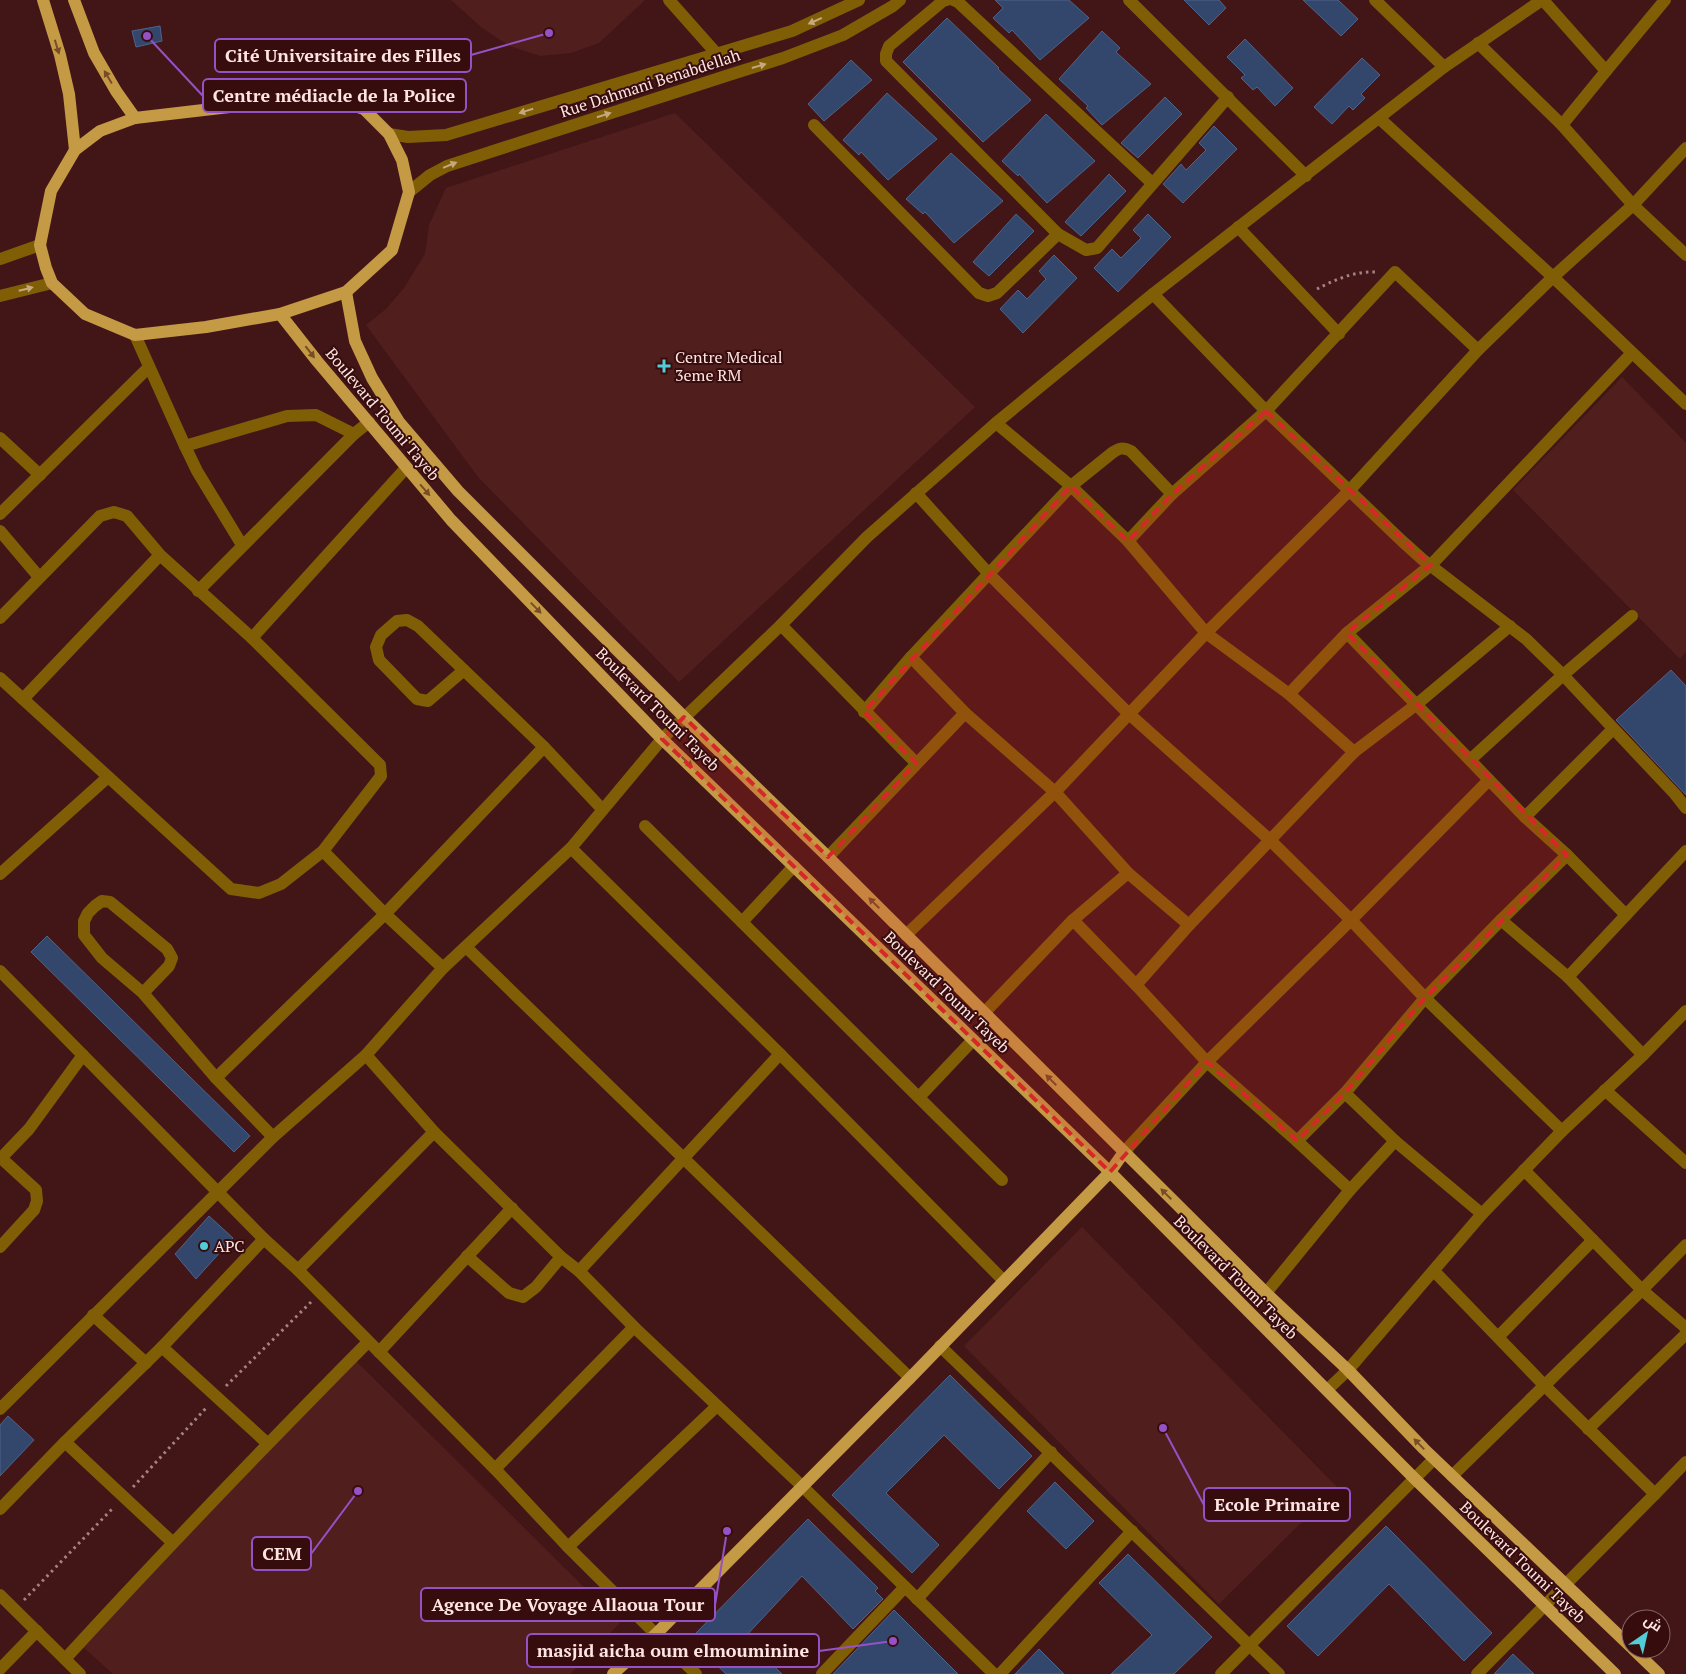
<svg xmlns="http://www.w3.org/2000/svg" width="1686" height="1674" viewBox="0 0 1686 1674" font-family="'PT Serif',Cairo,serif">
	<rect width="100%" height="100%" fill="#421616"/>
	<g fill="#511e1e">
		<polygon points="451,0 645,0 599,43 571,53 540,56 510,46 497,38 481,27"/>
		<polygon points="675,113 975,407 679,682 478,477 366,325 386,309 404,288 425,254 429,225 446,188"/>
		<polygon points="1622,377 1686,443 1686,652 1680,659 1513,490"/>
		<polygon points="1082,1227 1337,1487 1219,1604 964,1346"/>
		<polygon points="354,1359 620,1623 570,1674 113,1674 82,1646"/>
	</g>
	<g fill="#33476c" stroke="#4e638a">
		<polygon points="995,0 1069,0 1089,18 1040,60 1012,30 1009,33 993,18 1003,8"/>
		<polygon points="1184,0 1219,0 1226,8 1209,25"/>
		<polygon points="1303,0 1338,0 1358,19 1341,36"/>
		<polygon points="947,18 999,68 998,69 1031,100 983,142 903,62"/>
		<polygon points="160,26 162,41 136,47 132,31"/>
		<polygon points="1102,31 1120,48 1116,52 1151,84 1102,125 1086,108 1088,106 1059,79"/>
		<polygon points="1245,39 1293,88 1275,106 1257,87 1253,90 1241,78 1245,75 1227,57"/>
		<polygon points="1362,58 1380,75 1361,94 1365,98 1353,110 1349,106 1332,124 1314,107"/>
		<polygon points="851,60 872,80 824,121 808,104"/>
		<polygon points="887,93 937,139 888,180 861,152 859,155 843,140"/>
		<polygon points="1165,97 1182,114 1138,158 1121,143"/>
		<polygon points="1046,114 1095,161 1047,203 1019,174 1018,176 1002,161"/>
		<polygon points="1214,126 1237,149 1183,203 1163,184 1181,164 1186,170 1206,150 1199,143"/>
		<polygon points="951,153 1003,201 954,243 925,212 923,214 906,199"/>
		<polygon points="1109,174 1126,191 1081,236 1065,222"/>
		<polygon points="1016,214 1034,231 989,276 973,262"/>
		<polygon points="1148,214 1171,237 1118,292 1094,268 1112,249 1121,258 1141,238 1133,230"/>
		<polygon points="1054,255 1077,278 1023,333 1000,309 1018,290 1027,299 1046,279 1039,271"/>
		<polygon points="1671,670 1686,686 1686,795 1616,720"/>
		<polygon points="47,936 250,1136 234,1152 31,952"/>
		<polygon points="209,1216 233,1238 196,1279 175,1254"/>
		<polygon points="950,1375 1032,1456 999,1489 944,1435 886,1493 939,1545 912,1573 832,1495"/>
		<polygon points="8,1416 34,1440 0,1476 0,1425"/>
		<polygon points="1055,1482 1094,1521 1066,1549 1027,1511"/>
		<polygon points="808,1519 878,1588 875,1591 883,1599 853,1629 802,1576 744,1638 782,1674 726,1674 705,1654 692,1637"/>
		<polygon points="1386,1526 1492,1633 1464,1661 1389,1584 1318,1656 1287,1626"/>
		<polygon points="1128,1554 1212,1637 1174,1674 1111,1674 1152,1635 1099,1583"/>
		<polygon points="894,1610 958,1674 833,1674"/>
		<polygon points="1039,1649 1064,1674 1015,1674"/>
		<polygon points="1513,1654 1534,1674 1494,1674"/>
	</g>
	<g fill="none" stroke-linecap="round" stroke-linejoin="round">
		<g stroke="#a58382" stroke-width="3" stroke-dasharray="2.5 4" stroke-linecap="butt">
			<path d="M1317 289C1334 280 1355 271 1375 272"/>
			<polyline points="226,1386 311,1302"/>
			<polyline points="133,1487 207,1407"/>
			<polyline points="24,1600 113,1508"/>
		</g>
		<g stroke="#805e06" stroke-width="12">
			<polyline points="669,0 716,53"/>
			<polyline points="947,0 943,1 889,46 886,54 886,61 1058,234 1086,250 1097,248 1228,97"/>
			<polyline points="953,0 958,2 1152,183"/>
			<polyline points="1129,0 1306,176"/>
			<polyline points="1375,0 1444,67"/>
			<polyline points="1543,0 1606,71 1562,125"/>
			<polyline points="1478,43 1562,125 1633,205 1686,255"/>
			<polyline points="1606,71 1665,0"/>
			<polyline points="1379,118 1553,277 1686,404"/>
			<polyline points="814,125 979,293 988,296 997,293 1058,234"/>
			<polyline points="389,134 408,137 446,135 792,31 859,0"/>
			<polyline points="409,192 430,175 447,166 732,74 783,58 843,35 893,6 900,0"/>
			<polyline points="1238,227 1339,334"/>
			<polyline points="0,259 40,245"/>
			<polyline points="1153,294 1266,411 1402,541 1422,559 1526,639 1563,675 1675,794 1686,808"/>
			<polyline points="0,296 52,283"/>
			<polyline points="135,335 185,446"/>
			<path d="M996 423 1071 486 1112 453C1119 448 1123 447 1131 451L1172 494"/>
			<polyline points="0,438 40,475"/>
			<polyline points="916,493 989,574 1128,713 1270,840 1351,920 1425,998 1562,1131"/>
			<polyline points="0,514 148,368"/>
			<polyline points="0,531 39,577"/>
			<polyline points="1128,541 1172,494 1266,411 1395,272 1478,350"/>
			<polyline points="242,545 197,471 185,446 287,416 316,415 354,434"/>
			<polyline points="198,591 354,434 369,422"/>
			<polyline points="0,618 100,516 114,512 127,516 160,555 252,638 380,765 381,776 323,851 281,884 259,893 231,889 0,678"/>
			<polyline points="781,625 916,763"/>
			<polyline points="1347,633 1525,817 1567,855"/>
			<polyline points="252,638 406,468"/>
			<polyline points="464,670 428,701 417,699 379,660 376,647 381,635 397,621 407,620 418,626 544,747 602,809"/>
			<polyline points="1289,694 1347,633 1431,565 1632,353"/>
			<polyline points="23,699 160,555"/>
			<polyline points="864,712 911,657"/>
			<polyline points="965,713 911,657 1071,486 1128,541 1206,633 1289,694 1354,752 1189,925 1136,985 1207,1062 1297,1141 1345,1093 1425,998 1501,920 1568,977 1643,1055"/>
			<polyline points="1354,752 1417,704 1510,626"/>
			<polyline points="1470,760 1563,675 1632,616"/>
			<polyline points="1525,817 1613,729"/>
			<polyline points="645,826 1002,1180"/>
			<polyline points="571,848 780,1054 1004,1281"/>
			<polyline points="323,851 385,914 443,968"/>
			<polyline points="828,857 965,713 1055,792 1128,873 1073,920"/>
			<polyline points="1128,873 1189,925"/>
			<polyline points="0,874 108,777"/>
			<polyline points="1626,915 1686,851"/>
			<polyline points="1501,920 1567,855 1626,915 1568,977"/>
			<polyline points="742,922 794,866"/>
			<polyline points="906,935 1055,792 1206,633 1349,491 1478,350 1553,277 1633,205 1686,148"/>
			<polyline points="466,947 910,1378"/>
			<polyline points="0,971 264,1239 298,1270 495,1469 568,1547 696,1674"/>
			<polyline points="143,993 169,966 172,958 167,949 110,902 102,901 95,906 88,913 84,921 84,935 102,958 143,993 216,1078 273,1137"/>
			<polyline points="984,1013 1073,920 1136,985"/>
			<polyline points="366,1055 434,1132 561,1257 579,1271 634,1327 803,1487 994,1674"/>
			<polyline points="216,1078 385,914 544,747"/>
			<polyline points="1605,1090 1686,1163"/>
			<polyline points="1345,1093 1395,1141 1482,1214"/>
			<polyline points="919,1097 973,1040"/>
			<polyline points="1297,1141 1350,1190"/>
			<polyline points="1124,1152 1207,1062 1351,920 1489,780"/>
			<polyline points="1524,1170 1642,1290 1686,1328"/>
			<polyline points="0,1247 34,1210 37,1201 36,1190 1,1158 29,1129 83,1055"/>
			<polyline points="467,1256 509,1293 523,1297 536,1287 561,1257"/>
			<polyline points="298,1270 434,1132"/>
			<polyline points="579,1271 780,1054"/>
			<polyline points="1434,1271 1545,1386 1655,1494 1477,1674"/>
			<polyline points="1266,1293 1350,1190 1395,1141"/>
			<polyline points="93,1315 146,1363"/>
			<polyline points="1498,1337 1593,1240"/>
			<polyline points="940,1346 1279,1674"/>
			<polyline points="162,1347 267,1443"/>
			<polyline points="379,1352 512,1208"/>
			<polyline points="1327,1390 1348,1370 1482,1214 1562,1131 1643,1055 1686,1011"/>
			<polyline points="0,1409 273,1137 366,1055 443,968 571,848 662,739 781,625 867,537 996,423 1153,294 1444,67 1542,0"/>
			<polyline points="1588,1429 1686,1334"/>
			<polyline points="65,1442 172,1542"/>
			<polyline points="495,1469 634,1327"/>
			<polyline points="1452,1476 1642,1290 1686,1245"/>
			<polyline points="1655,1494 1686,1462"/>
			<polyline points="0,1509 65,1442 162,1347 264,1239"/>
			<polyline points="568,1547 717,1406"/>
			<polyline points="0,1595 80,1674"/>
			<polyline points="917,1599 1051,1452"/>
			<path d="M65 1659C164 1551 265 1446 368 1342"/>
			<polyline points="0,1669 37,1631"/>
			<polyline points="822,1674 905,1587"/>
			<polyline points="1000,1674 1132,1531"/>
			<polyline points="1221,1674 1434,1459"/>
		</g>
		<g stroke="#c59a44" stroke-width="12">
			<polyline points="43,0 60,55 69,94 75,150"/>
			<polyline points="74,0 94,53 116,91 135,118"/>
			<polygon points="324,96 364,109 389,134 402,160 409,192 392,250 346,292 280,314 206,327 135,335 85,314 52,283 46,268 40,245 51,191 75,150 100,131 135,118"/>
			<polyline points="346,292 355,341 372,378 399,422 458,491 684,717 828,857 1266,1293 1348,1370 1424,1449 1631,1647"/>
			<polyline points="280,314 317,361 451,520 662,739 1110,1172 1414,1478 1615,1674"/>
			<polyline points="1633,1649 1659,1674"/>
			<polyline points="613,1674 656,1634 910,1378 1110,1172 1124,1152"/>
		</g>
	</g>
	<defs><path id="oneway-solid" d="M-6-.8H1V-3.2L6.5 0L1 3.2V.8H-6Z" transform="scale(1.25)"/></defs>
	<g fill="#c5a880">
		<use href="#oneway-solid" transform="translate(815 21) rotate(156)"/>
		<use href="#oneway-solid" transform="translate(759 66) rotate(-16)"/>
		<use href="#oneway-solid" transform="translate(526 111) rotate(163)"/>
		<use href="#oneway-solid" transform="translate(604 115) rotate(-18)"/>
		<use href="#oneway-solid" transform="translate(450 165) rotate(-22)"/>
		<use href="#oneway-solid" transform="translate(26 289) rotate(-14)"/>
	</g>
	<g fill="#774c26">
		<use href="#oneway-solid" transform="translate(57 47) rotate(73)"/>
		<use href="#oneway-solid" transform="translate(108 77) rotate(-121)"/>
		<use href="#oneway-solid" transform="translate(310 352) rotate(52)"/>
		<use href="#oneway-solid" transform="translate(425 490) rotate(49)"/>
		<use href="#oneway-solid" transform="translate(536 608) rotate(46)"/>
		<use href="#oneway-solid" transform="translate(687 762) rotate(44)"/>
		<use href="#oneway-solid" transform="translate(874 903) rotate(-135)"/>
		<use href="#oneway-solid" transform="translate(1051 1080) rotate(-135)"/>
		<use href="#oneway-solid" transform="translate(1166 1194) rotate(-135)"/>
		<use href="#oneway-solid" transform="translate(1419 1444) rotate(-134)"/>
	</g>
	<path fill="#d62828" fill-opacity="0.2" stroke="#d62828" stroke-width="4" stroke-dasharray="10 6" stroke-linejoin="round" d="M1266 411 1431 565 1347 633 1567 855 1425 998 1345 1093 1297 1141 1207 1062 1110 1172 662 739 684 717 828 857 916 763 864 712 1071 486 1128 541 1172 494Z"/>
	<g fill="#52ccd6" stroke="#370c0d" stroke-width="2">
		<path d="M661.5 358.5h5v5h5v5h-5v5h-5v-5h-5v-5h5z"/>
		<circle cx="204" cy="1246" r="5"/>
	</g>
	<g text-anchor="middle" dominant-baseline="central" stroke-width="4" stroke-linejoin="round" paint-order="stroke">
		<g font-size="16" fill="#fee5e3" stroke="#370c0d">
			<text transform="translate(650 83) rotate(-18)">Rue Dahmani Benabdellah</text>
			<text transform="translate(383 414) rotate(50)">Boulevard Toumi Tayeb</text>
			<text transform="translate(658 709) rotate(45)">Boulevard Toumi Tayeb</text>
			<text transform="translate(947 992) rotate(44)">Boulevard Toumi Tayeb</text>
			<text transform="translate(1236 1277) rotate(45)">Boulevard Toumi Tayeb</text>
			<text transform="translate(1523 1562) rotate(44)">Boulevard Toumi Tayeb</text>
		</g>
		<g font-size="16" fill="#fee5e3" stroke="#370c0d" text-anchor="start">
			<text x="675" y="357">Centre Medical<tspan x="675" dy="18">3eme RM</tspan></text>
			<text x="214" y="1246">APC</text>
		</g>
	</g>
	<path fill="none" stroke="#9551c6" stroke-width="2" d="M549 33L471 55M147 36L203 96M1163 1428L1204 1505M358 1491L311 1554M727 1531L715 1605M893 1641L819 1651"/>
	<g fill="#9551c6" stroke="#370c0d" stroke-width="2">
		<circle cx="549" cy="33" r="5"/>
		<circle cx="147" cy="36" r="5"/>
		<circle cx="1163" cy="1428" r="5"/>
		<circle cx="358" cy="1491" r="5"/>
		<circle cx="727" cy="1531" r="5"/>
		<circle cx="893" cy="1641" r="5"/>
	</g>
	<g fill="#370c0d" stroke="#9551c6" stroke-width="2">
		<rect x="215" y="39" width="256" height="33" rx="5"/>
		<rect x="203" y="79" width="263" height="33" rx="5"/>
		<rect x="1204" y="1488" width="146" height="33" rx="5"/>
		<rect x="252" y="1537" width="59" height="33" rx="5"/>
		<rect x="421" y="1588" width="294" height="33" rx="5"/>
		<rect x="527" y="1634" width="292" height="33" rx="5"/>
	</g>
	<g font-size="18" text-anchor="middle" font-weight="bold" fill="#fee5e3">
		<text x="343" y="62">Cité Universitaire des Filles</text>
		<text x="334" y="102">Centre médiacle de la Police</text>
		<text x="1277" y="1511">Ecole Primaire</text>
		<text x="282" y="1560">CEM</text>
		<text x="568" y="1611">Agence De Voyage Allaoua Tour</text>
		<text x="673" y="1657">masjid aicha oum elmouminine</text>
	</g>
	<g transform="translate(1646 1634) rotate(34)"><circle r="24" fill="#370c0d" stroke="#876363"/>
	<path d="M0-4L9 19L0 12L-9 19Z" fill="#52ccd6"/>
	<text y="-8" font-size="14" font-weight="bold" text-anchor="middle" fill="#fee5e3">ش</text>
	</g>
</svg>
